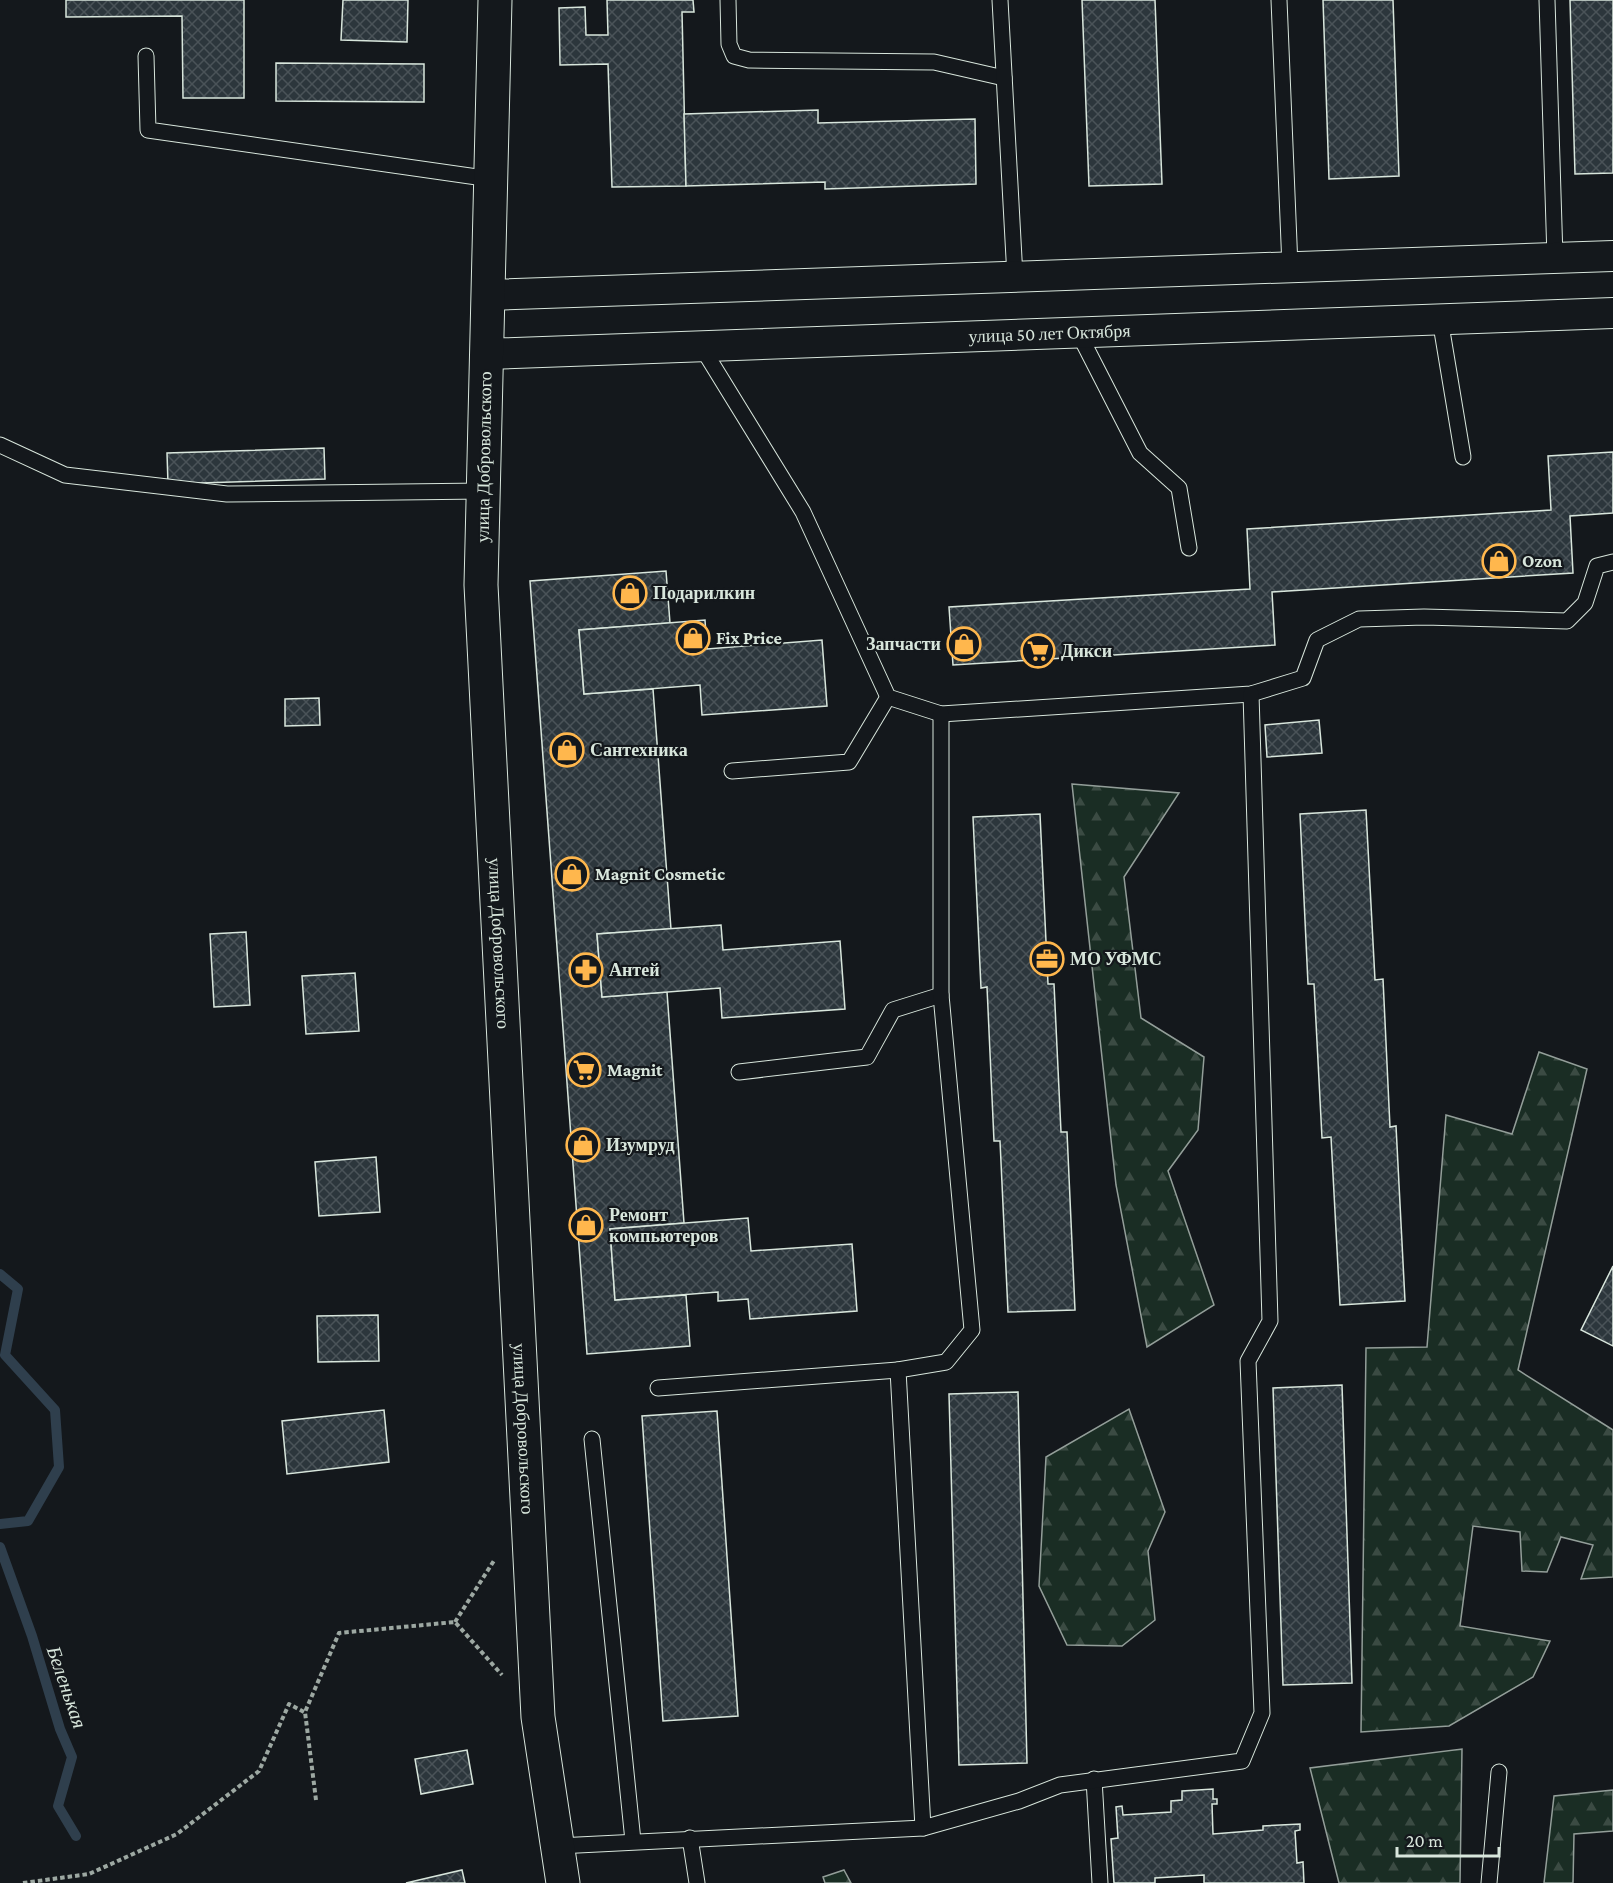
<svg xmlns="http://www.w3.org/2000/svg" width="1613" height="1883" viewBox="0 0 1613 1883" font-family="'Crimson Pro',serif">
	<defs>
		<pattern id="forest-firs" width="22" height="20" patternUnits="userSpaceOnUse" patternTransform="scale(1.5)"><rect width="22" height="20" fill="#1a2d24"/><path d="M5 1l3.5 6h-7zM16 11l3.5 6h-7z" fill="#3b4b43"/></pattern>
		<pattern id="building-cross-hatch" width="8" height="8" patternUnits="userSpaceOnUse" patternTransform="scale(1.5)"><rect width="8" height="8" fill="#2c363c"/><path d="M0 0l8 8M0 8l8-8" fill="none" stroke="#4a5358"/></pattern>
	</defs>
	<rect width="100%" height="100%" fill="#14181c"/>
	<g fill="url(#forest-firs)" stroke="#939e99" stroke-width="1.5">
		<polygon points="1072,784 1179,793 1124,877 1141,1018 1204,1057 1198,1130 1168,1171 1214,1305 1147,1347 1116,1185"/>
		<polygon points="1539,1052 1587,1069 1518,1370 1613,1430 1613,1577 1581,1579 1593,1545 1561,1537 1547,1572 1522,1571 1520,1532 1473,1526 1460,1626 1550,1641 1533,1677 1449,1726 1361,1732 1366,1348 1427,1347 1446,1115 1512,1134"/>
		<polygon points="1129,1409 1165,1512 1148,1551 1155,1620 1122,1646 1067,1645 1039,1586 1046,1457"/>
		<polygon points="1462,1749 1460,1883 1339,1883 1310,1768"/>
		<polygon points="1613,1790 1613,1831 1574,1834 1573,1883 1544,1883 1554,1796"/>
		<polygon points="844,1870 851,1883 825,1883 823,1877"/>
	</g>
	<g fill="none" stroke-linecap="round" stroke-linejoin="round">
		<g stroke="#2f3f4d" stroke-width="10">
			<polyline points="0,1274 18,1289 5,1355 55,1410 59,1467 28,1521 0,1524"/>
			<polyline points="0,1547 32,1636 60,1729 72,1757 58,1806 76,1836"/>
		</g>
	</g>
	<g fill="url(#building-cross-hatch)" stroke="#d8e6dc" stroke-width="1.5">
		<polygon points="66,0 244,0 244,98 183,98 182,16 66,17"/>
		<polygon points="343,0 408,0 407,42 341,40"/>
		<polygon points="607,0 693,0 694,12 682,12 686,186 612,187 608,64 560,65 559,8 585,7 586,35 608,35"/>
		<polygon points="1082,0 1155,0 1162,184 1089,186"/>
		<polygon points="1323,0 1393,0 1399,176 1329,179"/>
		<polygon points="1570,0 1613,0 1613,173 1575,174"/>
		<polygon points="276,63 424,64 424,102 276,101"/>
		<polygon points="818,110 818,123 975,119 976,184 825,189 825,182 686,186 684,114"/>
		<polygon points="324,448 325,479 168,484 167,453"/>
		<polygon points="1613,452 1613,513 1570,516 1573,573 1272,592 1275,645 953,665 949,607 1250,589 1247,529 1551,510 1548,456"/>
		<polygon points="666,571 670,623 579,630 584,694 653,689 671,929 597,934 602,997 667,992 684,1223 610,1229 615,1300 686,1295 690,1346 587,1354 530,581"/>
		<polygon points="705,620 707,649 822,640 827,706 702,715 700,685 584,694 579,630"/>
		<polygon points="319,698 320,725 285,726 285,699"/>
		<polygon points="1319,720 1322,753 1267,757 1265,725"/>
		<polygon points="1366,810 1375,980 1383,979 1390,1127 1396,1126 1405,1301 1340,1305 1331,1137 1322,1138 1314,984 1308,984 1300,814"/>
		<polygon points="1040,814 1048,984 1054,984 1061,1132 1067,1132 1075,1310 1008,1312 1000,1141 994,1141 987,987 981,988 973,817"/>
		<polygon points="721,925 723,950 840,941 845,1009 722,1018 720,988 602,997 597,934"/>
		<polygon points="246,932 250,1005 214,1007 210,934"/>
		<polygon points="355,973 359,1031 306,1034 302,976"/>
		<polygon points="376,1157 380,1212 319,1216 315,1162"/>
		<polygon points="748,1218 751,1251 852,1244 857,1311 750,1319 748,1299 718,1301 718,1292 615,1300 610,1229"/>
		<polygon points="1613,1266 1613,1346 1581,1330"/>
		<polygon points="378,1315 379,1361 318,1362 317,1316"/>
		<polygon points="1342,1385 1352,1683 1283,1685 1273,1388"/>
		<polygon points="1018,1392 1027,1763 959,1765 949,1394"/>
		<polygon points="384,1410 389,1462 287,1474 282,1421"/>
		<polygon points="717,1411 738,1716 663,1721 642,1416"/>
		<polygon points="467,1750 473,1784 421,1794 415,1759"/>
		<polygon points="1213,1789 1213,1799 1217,1799 1217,1804 1212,1804 1213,1834 1263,1830 1263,1826 1300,1824 1300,1830 1295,1831 1297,1863 1303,1862 1304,1883 1204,1883 1204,1875 1155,1878 1155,1883 1114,1883 1111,1839 1118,1838 1116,1807 1122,1806 1123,1815 1171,1812 1171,1801 1182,1800 1182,1791"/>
		<polygon points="462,1870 465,1883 406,1883"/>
	</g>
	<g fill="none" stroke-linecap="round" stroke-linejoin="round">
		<g stroke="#d8e6dc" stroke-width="17">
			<g id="service">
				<polyline points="728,0 729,44 734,56 749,60 934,62 1004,78"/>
				<polyline points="1000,0 1015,277"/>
				<polyline points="1279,0 1290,267"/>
				<polyline points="1547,0 1555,258"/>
				<polyline points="146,56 148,130 491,179"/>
				<polyline points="1440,319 1463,457"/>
				<polyline points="1078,332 1140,453 1179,488 1189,548"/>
				<polyline points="701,346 803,512 888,697 941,714 1251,694 1303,678 1317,640 1359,619 1424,617 1567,621 1585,603 1597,566 1613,562"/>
				<polyline points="0,445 65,475 227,494 483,491"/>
				<polyline points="732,771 849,762 888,697"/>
				<polyline points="739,1072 867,1057 893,1010 941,995"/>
				<polyline points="658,1388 898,1370"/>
				<polyline points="592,1439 633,1841"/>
				<polyline points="1094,1779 1100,1883"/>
				<polyline points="923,1828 898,1370 946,1362 972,1330 941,995 941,714"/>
				<polyline points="690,1838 697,1883"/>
				<polyline points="558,1846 923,1828 1019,1801 1060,1785 1242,1761 1262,1713 1248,1361 1270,1321 1251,694"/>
				<polyline points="1489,1883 1499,1772"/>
			</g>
		</g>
		<g stroke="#d8e6dc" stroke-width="32">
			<g id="minor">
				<polyline points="488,295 1613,256"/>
				<path id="s1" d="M486 354 1613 313"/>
			</g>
		</g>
		<g stroke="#d8e6dc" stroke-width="35">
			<g id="tertiary">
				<path id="s2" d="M495 0 481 585 538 1717 563 1883"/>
			</g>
		</g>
		<g stroke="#9da8a2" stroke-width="4" stroke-dasharray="4.5 3" stroke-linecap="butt">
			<polyline points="455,1622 495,1559"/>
			<polyline points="316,1800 305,1712 339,1633 455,1622 502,1675"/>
			<polyline points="23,1883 89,1874 177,1834 259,1771 289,1704 304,1712"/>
		</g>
		<use href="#service" stroke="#14181c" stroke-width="15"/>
		<use href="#minor" stroke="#14181c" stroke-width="30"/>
		<use href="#tertiary" stroke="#14181c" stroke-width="33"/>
	</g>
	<defs>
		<g id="shop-ring" transform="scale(1.725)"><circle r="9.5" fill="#14181c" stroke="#ffb74d" stroke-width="1.5"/><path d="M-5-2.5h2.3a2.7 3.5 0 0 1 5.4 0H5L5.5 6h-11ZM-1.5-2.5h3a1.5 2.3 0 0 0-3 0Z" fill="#ffb74d"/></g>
		<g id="supermarket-ring" transform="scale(1.725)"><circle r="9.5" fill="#14181c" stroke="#ffb74d" stroke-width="1.5"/><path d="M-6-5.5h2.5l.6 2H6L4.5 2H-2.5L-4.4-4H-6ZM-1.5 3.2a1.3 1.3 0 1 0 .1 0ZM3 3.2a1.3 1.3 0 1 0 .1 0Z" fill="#ffb74d"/></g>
		<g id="office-ring" transform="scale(1.725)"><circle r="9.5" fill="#14181c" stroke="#ffb74d" stroke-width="1.5"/><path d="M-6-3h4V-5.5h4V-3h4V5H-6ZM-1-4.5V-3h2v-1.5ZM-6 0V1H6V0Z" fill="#ffb74d"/></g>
		<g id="pharmacy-ring" transform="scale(1.725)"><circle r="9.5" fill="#14181c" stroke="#ffb74d" stroke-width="1.5"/><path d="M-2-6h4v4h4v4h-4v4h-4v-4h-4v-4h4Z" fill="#ffb74d"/></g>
	</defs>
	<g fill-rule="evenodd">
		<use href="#shop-ring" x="1499" y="561"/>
		<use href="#shop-ring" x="630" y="593"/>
		<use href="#shop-ring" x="693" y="638"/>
		<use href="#shop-ring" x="964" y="644"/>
		<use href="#supermarket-ring" x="1038" y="651"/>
		<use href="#shop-ring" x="567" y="750"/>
		<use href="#shop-ring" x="572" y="874"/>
		<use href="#office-ring" x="1047" y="959"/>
		<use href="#pharmacy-ring" x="586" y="970"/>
		<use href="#supermarket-ring" x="584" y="1070"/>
		<use href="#shop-ring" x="583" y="1145"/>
		<use href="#shop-ring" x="586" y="1225"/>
	</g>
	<g text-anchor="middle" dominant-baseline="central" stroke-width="4.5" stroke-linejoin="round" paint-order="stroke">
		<g font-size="18" fill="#d8e6dc" stroke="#14181c">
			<text stroke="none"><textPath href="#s1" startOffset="564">улица 50 лет Октября</textPath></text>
			<text transform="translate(484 457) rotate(-89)">улица Добровольского</text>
			<text stroke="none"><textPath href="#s2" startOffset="944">улица Добровольского</textPath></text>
			<text stroke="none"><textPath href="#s2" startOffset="1430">улица Добровольского</textPath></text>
		</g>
		<g font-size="18" font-weight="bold" fill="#d8e6dc" stroke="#14181c" text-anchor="start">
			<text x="1522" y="561">Ozon</text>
			<text x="653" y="593">Подарилкин</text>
			<text x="716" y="638">Fix Price</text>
			<text x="941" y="644" text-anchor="end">Запчасти</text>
			<text x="1061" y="651">Дикси</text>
			<text x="590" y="750">Сантехника</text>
			<text x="595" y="874">Magnit Cosmetic</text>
			<text x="1070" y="959">МО УФМС</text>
			<text x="609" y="970">Антей</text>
			<text x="607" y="1070">Magnit</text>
			<text x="606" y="1145">Изумруд</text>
			<text x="609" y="1215">Ремонт<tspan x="609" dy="21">компьютеров</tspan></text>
		</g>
		<g font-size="20" font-style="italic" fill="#d8e6dc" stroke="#14181c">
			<text transform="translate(67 1687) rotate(71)">Беленькая</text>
		</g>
	</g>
	<path d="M1397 1847v9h102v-9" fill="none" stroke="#d8e6dc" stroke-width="3"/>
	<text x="1406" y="1847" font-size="18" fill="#d8e6dc" stroke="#14181c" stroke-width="4.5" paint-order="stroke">20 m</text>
</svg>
